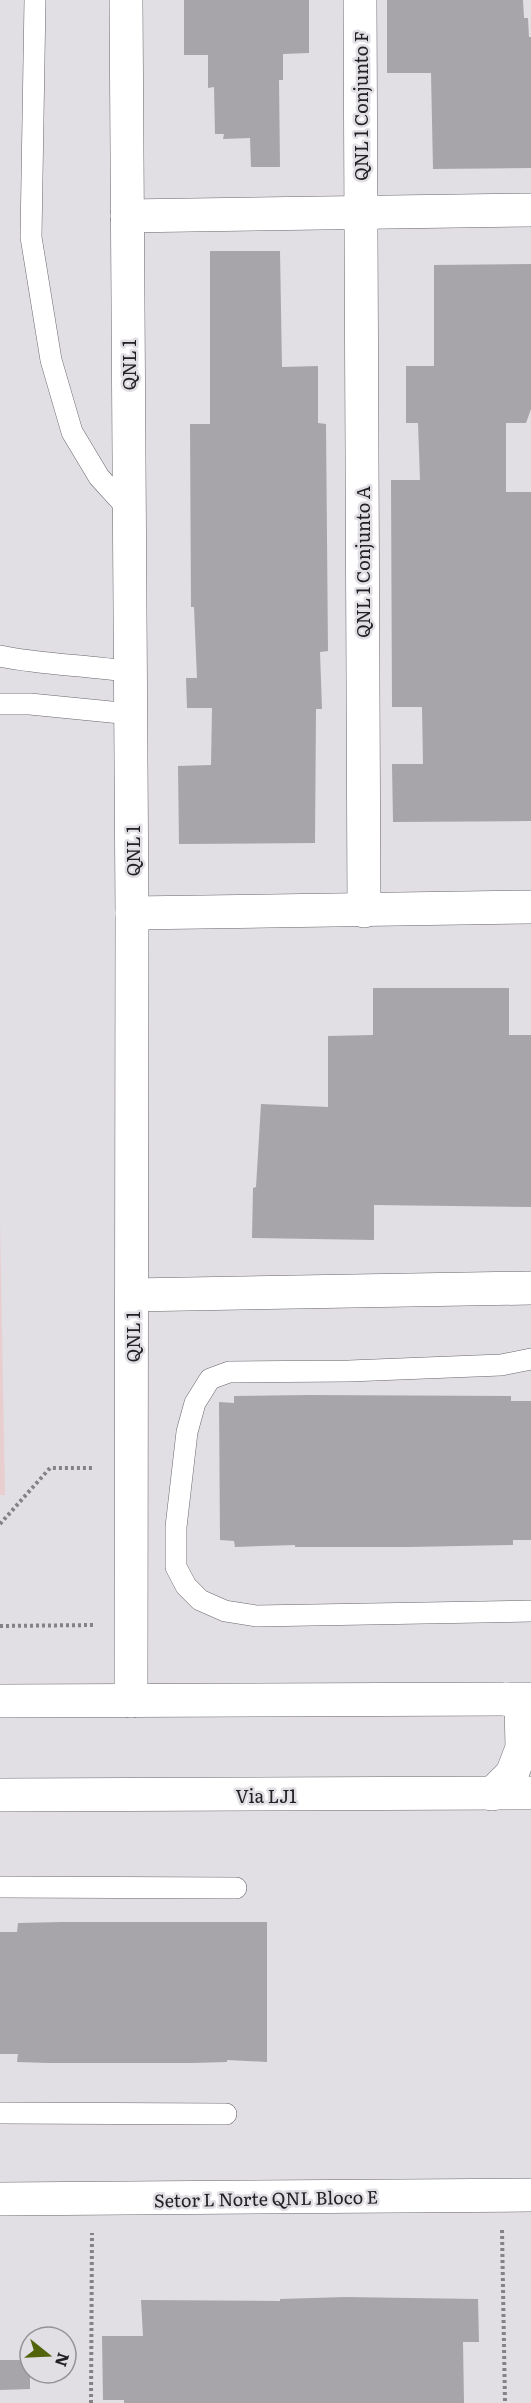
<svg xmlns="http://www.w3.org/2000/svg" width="531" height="2403" viewBox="0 0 531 2403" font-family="Literata,serif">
	<rect width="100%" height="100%" fill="#e1dee4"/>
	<polygon fill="#e9ced0" points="0,1221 5,1495 0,1495"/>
	<g fill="#a7a5aa">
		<polygon points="184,0 309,0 309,53 283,54 283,80 279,80 280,167 251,167 250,138 223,139 224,134 215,134 214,87 208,88 208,55 184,55"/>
		<polygon points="387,0 523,0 524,18 528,18 529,37 531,37 531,168 433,169 431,73 387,73"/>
		<polygon points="210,251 280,251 282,367 318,366 318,423 326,424 328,651 320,652 322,709 316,709 315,843 179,844 178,766 211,765 212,708 187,708 186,678 197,678 194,607 191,607 190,424 210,424"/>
		<polygon points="531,264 531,409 526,423 506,423 506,492 531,492 531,821 393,822 392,764 423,764 422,707 392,707 391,480 420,480 418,423 406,423 406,366 434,366 434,265"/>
		<polygon points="373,988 509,988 509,1035 531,1035 531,1207 374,1205 374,1240 252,1238 253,1188 256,1187 261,1104 328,1107 328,1036 373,1035"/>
		<polygon points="308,1395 511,1396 511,1401 531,1401 531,1540 513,1540 513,1545 409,1547 295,1547 295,1545 235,1547 234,1541 220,1540 219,1402 234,1403 234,1396"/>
		<polygon points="62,1922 267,1922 267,2062 227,2060 227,2062 192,2063 48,2063 17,2062 18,2054 0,2054 0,1932 17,1932 18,1923"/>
		<polygon points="345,2297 478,2299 479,2342 463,2342 464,2403 124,2403 124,2400 103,2400 102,2336 143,2336 141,2300 280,2301 280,2299"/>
		<polygon points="0,2360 30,2360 30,2389 0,2390"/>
	</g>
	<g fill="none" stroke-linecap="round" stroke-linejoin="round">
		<g stroke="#69676c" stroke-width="22">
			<g id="service">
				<polyline points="35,0 31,237 51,360 72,432 99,477 129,510"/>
				<path d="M0 656C43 665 87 665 131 672"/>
				<polyline points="0,704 30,704 131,714"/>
				<polyline points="531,1359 501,1365 349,1371 229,1372 210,1379 195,1403 187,1432 176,1527 176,1567 186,1586 200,1600 225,1611 256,1616 531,1611"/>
				<polyline points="0,1887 236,1888"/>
				<polyline points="0,2113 226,2114"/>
			</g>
		</g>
		<g stroke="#69676c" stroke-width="34">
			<g id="minor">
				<polyline points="360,0 364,911"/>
				<polyline points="127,216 531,210"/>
				<polyline points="132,913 531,907"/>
				<polyline points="132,1295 531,1288"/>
				<polyline points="0,2199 531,2195"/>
			</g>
		</g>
		<g stroke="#69676c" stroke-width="34">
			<polyline id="tertiary" points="126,0 132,913 131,1701"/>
		</g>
		<g stroke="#69676c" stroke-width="34">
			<g id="secondary">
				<polyline points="0,1701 531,1699"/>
				<polyline points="492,1794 512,1774 522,1748 521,1703 506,1699"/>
				<polyline points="0,1795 531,1793"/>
			</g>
		</g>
		<g stroke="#848287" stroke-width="4" stroke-dasharray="3 3" stroke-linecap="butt">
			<polyline points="0,1524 50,1468 94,1468"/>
			<polyline points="0,1626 95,1625"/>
			<polyline points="502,2230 505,2403"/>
			<polyline points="91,2403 92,2233"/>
		</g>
		<use href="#service" stroke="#fff" stroke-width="21"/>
		<use href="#minor" stroke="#fff" stroke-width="33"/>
		<use href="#tertiary" stroke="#fff" stroke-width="33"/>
		<use href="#secondary" stroke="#fff" stroke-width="33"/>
	</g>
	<g text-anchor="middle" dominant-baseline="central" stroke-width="5" stroke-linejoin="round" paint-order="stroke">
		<g font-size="18" fill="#222123" stroke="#e1dee4">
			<text transform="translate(360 106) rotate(-90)">QNL 1 Conjunto F</text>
			<text transform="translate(128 365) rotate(-90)">QNL 1</text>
			<text transform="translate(362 562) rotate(-90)">QNL 1 Conjunto A</text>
			<text transform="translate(132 851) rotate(-90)">QNL 1</text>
			<text transform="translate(132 1337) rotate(-90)">QNL 1</text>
			<text x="266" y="1795">Via LJ1</text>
			<text transform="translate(266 2198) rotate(-1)">Setor L Norte QNL Bloco E</text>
		</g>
	</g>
	<g transform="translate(48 2355) rotate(108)"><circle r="28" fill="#e1dee4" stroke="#959297" stroke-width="1.5"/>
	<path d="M0-4.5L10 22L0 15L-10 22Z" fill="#51630b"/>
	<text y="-9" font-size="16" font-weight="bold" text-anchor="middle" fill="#222123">N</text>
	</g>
</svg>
